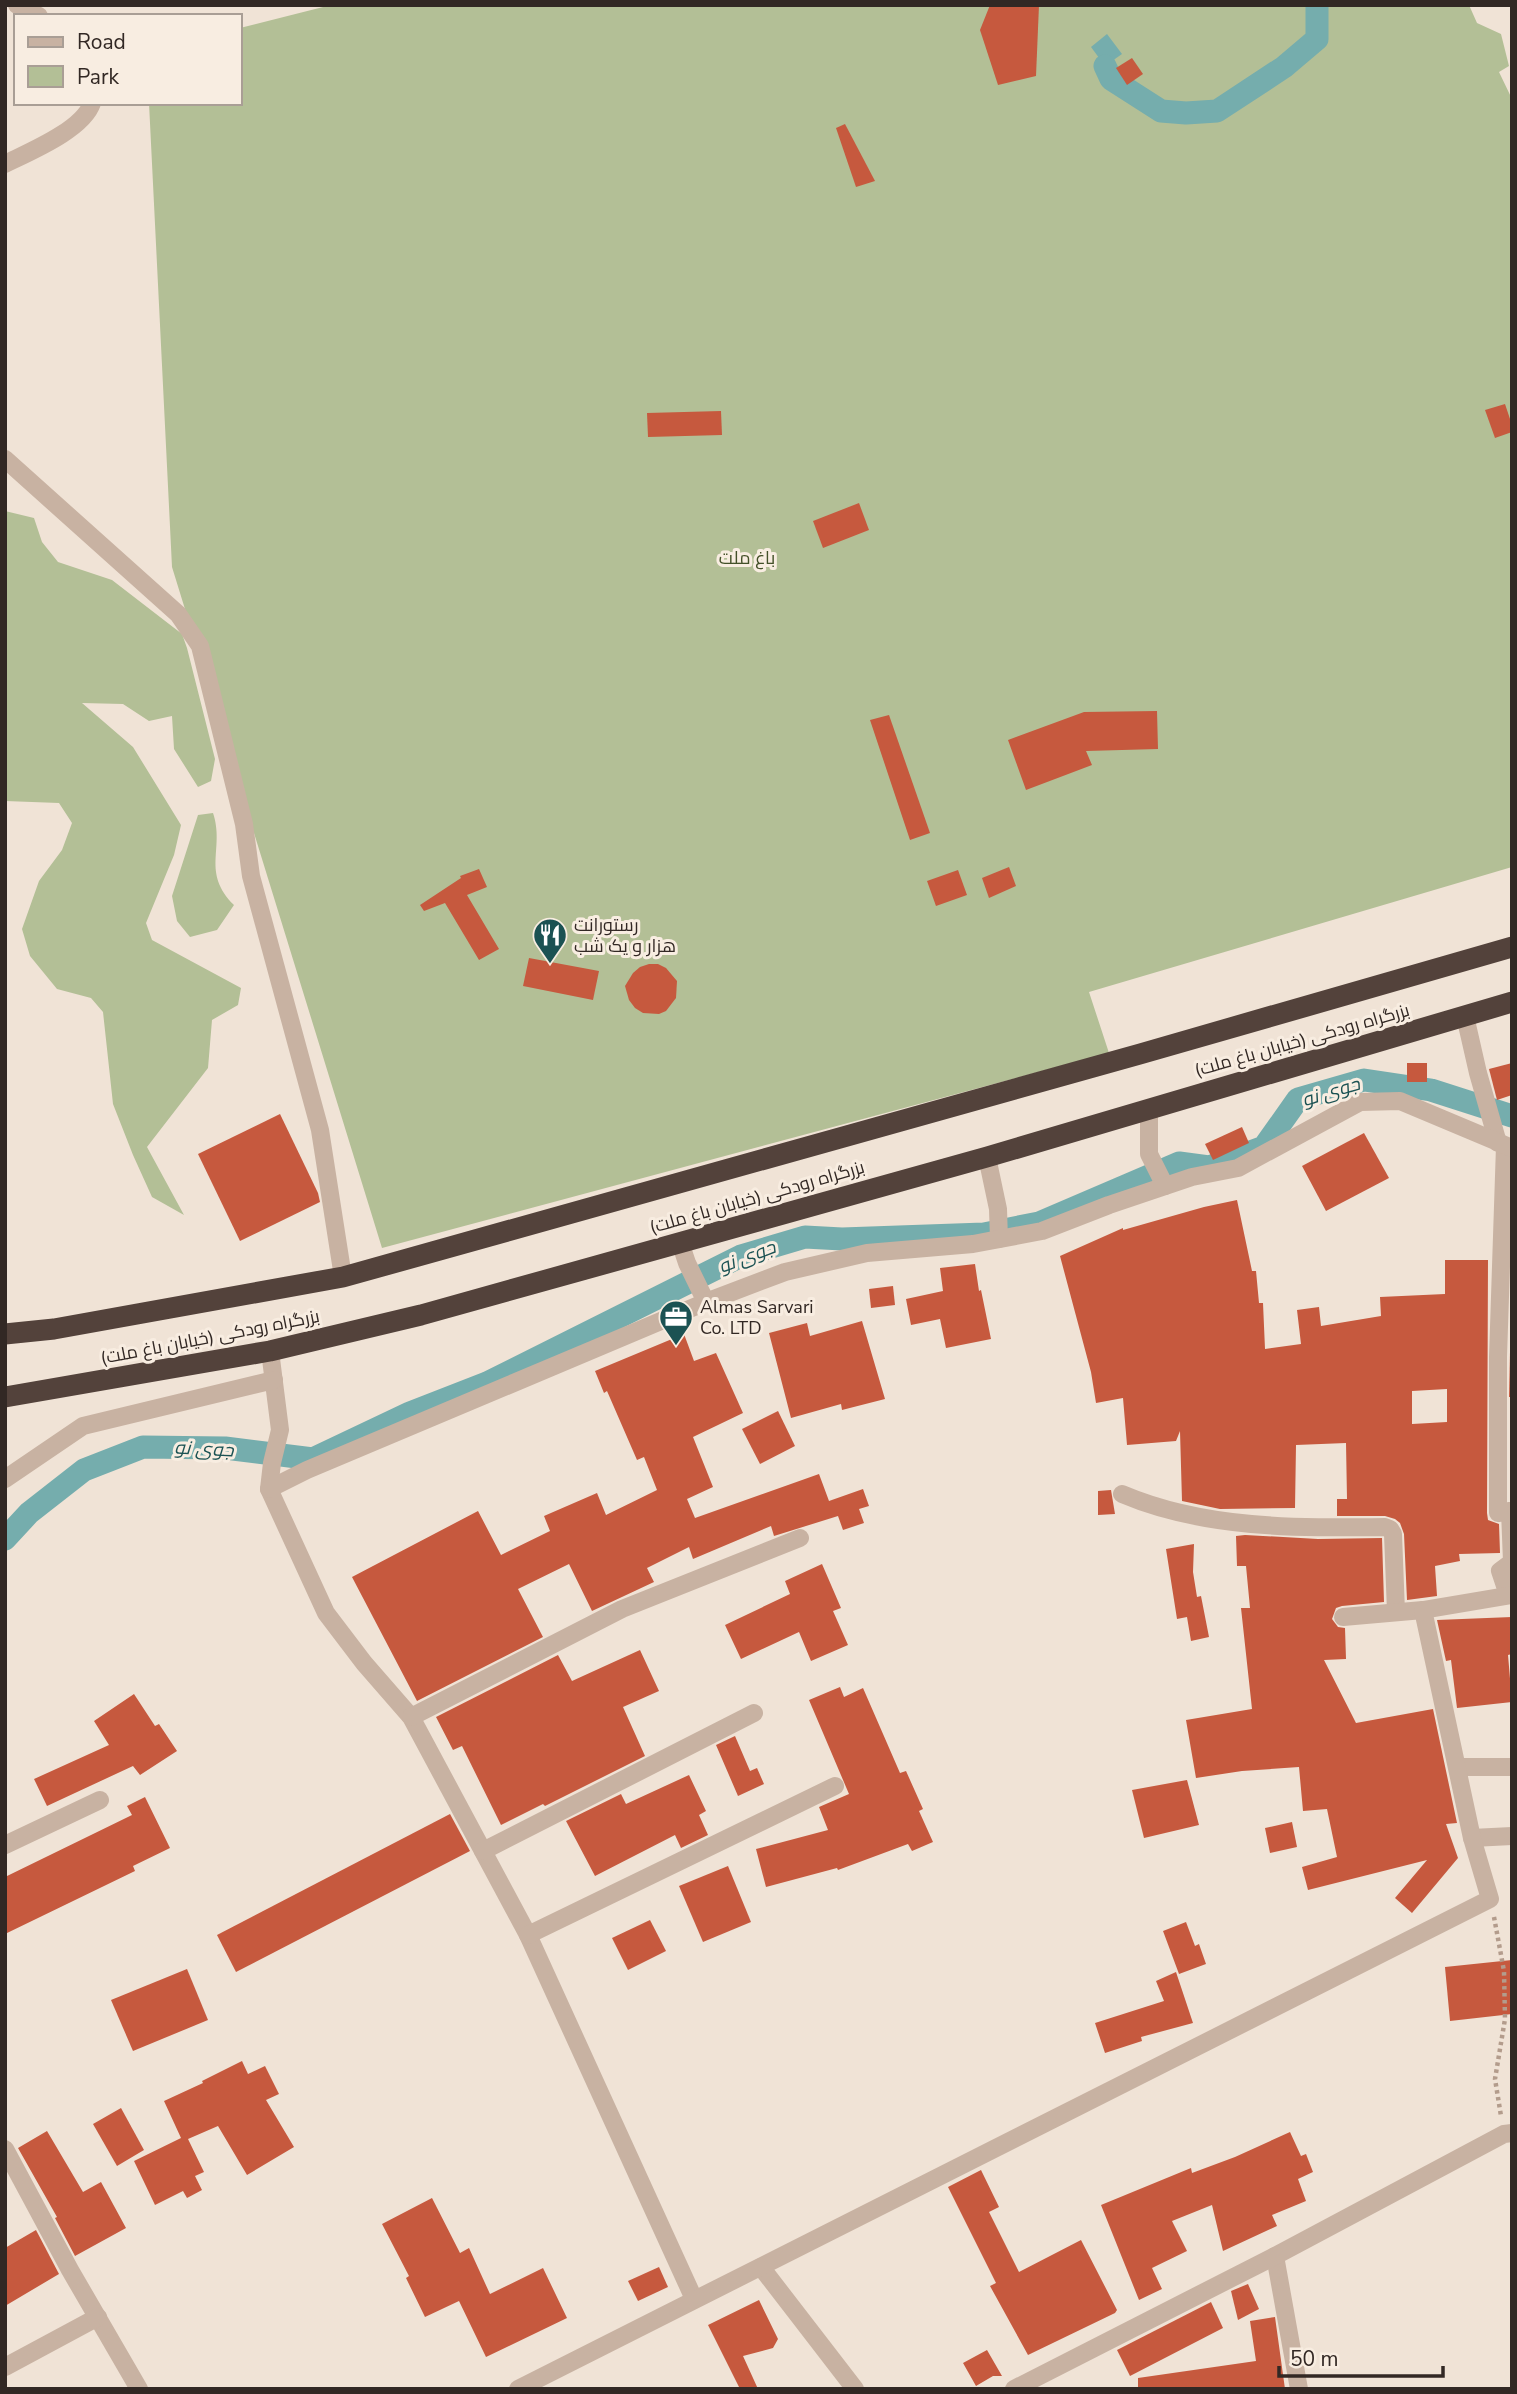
<svg xmlns="http://www.w3.org/2000/svg" width="1517" height="2394" viewBox="0 0 1517 2394" font-family="'Nunito Sans',Cairo,sans-serif">
	<rect width="100%" height="100%" fill="#f0e3d6"/>
	<g fill="#b3bf96">
		<polygon points="331,5 1469,5 1477,23 1501,34 1509,66 1499,72 1512,99 1512,867 1089,992 1109,1053 382,1248 172,567 149,103 240,103 240,28"/>
		<polygon points="5,511 34,518 42,542 58,562 112,580 182,634 187,648 215,759 211,781 198,787 174,749 172,716 149,721 123,704 82,703 133,747 181,825 174,855 146,923 152,940 241,988 238,1005 212,1020 208,1068 147,1147 184,1215 152,1197 133,1155 113,1104 103,1012 91,998 57,989 30,956 22,929 39,881 62,850 72,823 59,803 5,801"/>
		<path d="M213 813C225 849 201 872 234 905L217 930 190 937 177 921 172 896 198 815Z"/>
	</g>
	<polygon fill="#75adad" points="1107,34 1122,54 1105,66 1091,47"/>
	<g fill="none" stroke-linecap="round" stroke-linejoin="round">
		<g stroke="#75adad" stroke-width="23">
			<polyline points="1105,66 1111,79 1161,111 1186,113 1217,111 1284,67 1317,39 1317,5"/>
			<polyline points="5,1539 29,1513 84,1470 143,1447 225,1448 313,1459 410,1413 487,1383 741,1256 805,1237 842,1239 984,1234 1039,1223 1179,1163 1209,1167 1264,1147 1298,1099 1364,1080 1431,1090 1512,1116"/>
		</g>
	</g>
	<g fill="#c6593e" fill-rule="evenodd">
		<polygon points="990,5 1039,5 1036,76 998,85 980,30"/>
		<polygon points="1132,58 1143,74 1127,85 1116,68"/>
		<polygon points="845,124 875,181 856,187 836,128"/>
		<polygon points="1505,404 1512,425 1512,432 1495,438 1485,410"/>
		<polygon points="721,411 722,435 648,437 647,413"/>
		<polygon points="859,503 869,530 823,548 813,521"/>
		<polygon points="1157,711 1158,749 1086,751 1092,765 1026,790 1008,740 1084,712"/>
		<polygon points="889,715 930,833 910,840 870,720"/>
		<polygon points="1009,867 1016,886 989,898 982,878"/>
		<polygon points="479,869 487,887 467,895 499,949 479,960 445,903 424,911 420,905 461,878 460,876"/>
		<polygon points="958,870 967,895 936,906 927,881"/>
		<polygon points="529,958 599,971 593,1000 523,986"/>
		<polygon points="649,964 658,964 666,968 677,981 676,998 666,1011 659,1014 643,1013 635,1008 629,1000 625,986 633,973 640,967"/>
		<rect x="1407" y="1063" width="20" height="19"/>
		<polygon points="1512,1063 1512,1095 1497,1100 1489,1069"/>
		<polygon points="280,1114 318,1193 320,1202 240,1241 198,1154"/>
		<polygon points="1242,1127 1249,1143 1213,1160 1205,1144"/>
		<polygon points="1364,1133 1389,1178 1326,1211 1302,1166"/>
		<path d="M1237 1200 1252 1271H1256L1259 1303H1263L1265 1349 1301 1344 1297 1310 1319 1307 1321 1326 1381 1316 1380 1297 1445 1294V1260H1488L1487 1513 1488 1520 1499 1524 1500 1553 1459 1554 1460 1561 1435 1566 1437 1596 1407 1600 1404 1534 1400 1523 1395 1519 1385 1516H1337V1499H1347L1346 1443 1296 1445 1295 1508 1220 1509 1182 1501 1180 1431 1176 1441 1127 1445 1123 1398 1096 1403 1091 1372 1060 1256 1123 1228V1230L1204 1207ZM1447 1389V1422L1412 1424V1391Z"/>
		<polygon points="975,1264 979,1291 981,1290 991,1339 946,1348 940,1319 911,1325 906,1299 943,1291 940,1268"/>
		<polygon points="893,1286 895,1305 871,1308 869,1289"/>
		<polygon points="1511,1308 1512,1308 1512,1397 1509,1397"/>
		<polygon points="862,1321 885,1399 842,1410 841,1404 791,1418 769,1333 807,1323 810,1336"/>
		<polygon points="684,1334 694,1361 716,1353 743,1413 693,1437 713,1487 687,1499 695,1518 819,1474 829,1501 863,1489 869,1506 859,1509 864,1523 843,1530 838,1516 774,1536 771,1526 693,1559 689,1547 647,1568 654,1582 592,1611 569,1564 518,1589 543,1637 417,1701 352,1577 478,1511 501,1555 550,1531 544,1516 597,1493 606,1515 657,1490 644,1457 637,1460 607,1391 604,1393 595,1371"/>
		<polygon points="778,1411 795,1446 760,1464 742,1429"/>
		<polygon points="1111,1490 1115,1514 1098,1515 1098,1491"/>
		<polygon points="1245,1535 1318,1539 1382,1538 1384,1602 1342,1606 1336,1608 1332,1619 1338,1627 1345,1628 1346,1659 1324,1660 1356,1723 1433,1709 1457,1823 1446,1824 1458,1858 1412,1913 1395,1898 1427,1860 1308,1890 1302,1867 1337,1857 1327,1809 1303,1811 1299,1767 1242,1771 1196,1778 1186,1720 1252,1709 1241,1608 1250,1608 1246,1566 1237,1566 1236,1536"/>
		<polygon points="1194,1544 1193,1572 1197,1597 1201,1596 1209,1637 1191,1641 1187,1617 1177,1619 1166,1549"/>
		<polygon points="822,1564 841,1608 833,1611 848,1645 811,1661 799,1632 741,1659 725,1625 790,1594 785,1581"/>
		<polygon points="1512,1617 1512,1654 1508,1655 1512,1702 1457,1708 1451,1660 1446,1661 1437,1620"/>
		<polygon points="640,1650 659,1691 623,1707 645,1756 545,1806 543,1804 501,1825 462,1746 453,1750 436,1717 558,1655 572,1681"/>
		<polygon points="840,1687 844,1697 863,1688 900,1773 906,1771 923,1809 919,1811 933,1842 912,1851 908,1844 838,1870 837,1868 766,1887 756,1849 828,1830 819,1807 849,1794 809,1700"/>
		<polygon points="134,1694 155,1726 159,1724 177,1751 140,1775 133,1766 47,1806 34,1779 109,1745 94,1721"/>
		<polygon points="735,1736 750,1771 757,1768 764,1784 738,1796 716,1745"/>
		<polygon points="689,1775 706,1811 699,1815 708,1835 681,1848 675,1835 595,1876 566,1821 621,1794 626,1804"/>
		<polygon points="1187,1780 1199,1825 1144,1838 1132,1790"/>
		<polygon points="145,1797 170,1848 133,1866 135,1871 5,1934 5,1877 132,1815 127,1806"/>
		<polygon points="450,1814 470,1851 236,1972 217,1935"/>
		<polygon points="1292,1822 1297,1847 1270,1853 1265,1828"/>
		<polygon points="728,1866 751,1922 703,1942 679,1886"/>
		<polygon points="650,1920 666,1951 628,1970 612,1938"/>
		<polygon points="1186,1922 1195,1946 1199,1944 1206,1964 1179,1974 1163,1931"/>
		<polygon points="1512,1960 1512,2014 1450,2021 1445,1967"/>
		<polygon points="187,1969 208,2020 133,2051 111,2000"/>
		<polygon points="1176,1972 1193,2023 1141,2037 1142,2041 1105,2053 1095,2023 1164,2001 1156,1981"/>
		<polygon points="242,2061 248,2074 265,2066 279,2094 266,2100 294,2147 247,2175 218,2126 188,2139 204,2172 195,2176 202,2190 187,2198 183,2191 155,2205 134,2161 181,2138 164,2101 203,2083 202,2081"/>
		<polygon points="121,2108 144,2150 117,2166 93,2124"/>
		<polygon points="47,2131 83,2192 101,2182 126,2228 75,2256 55,2218 57,2217 18,2148"/>
		<polygon points="1290,2132 1301,2156 1306,2154 1313,2172 1298,2179 1306,2201 1272,2215 1277,2226 1223,2251 1212,2205 1172,2221 1187,2251 1152,2268 1162,2289 1139,2300 1101,2205 1191,2168 1192,2173 1235,2157"/>
		<polygon points="981,2170 999,2207 989,2212 1019,2272 1081,2240 1117,2310 1115,2313 1028,2355 990,2286 996,2283 948,2187"/>
		<polygon points="432,2198 460,2253 469,2248 490,2294 543,2268 567,2318 486,2357 459,2301 425,2317 406,2278 409,2276 382,2224"/>
		<polygon points="36,2230 59,2274 5,2306 5,2248"/>
		<polygon points="659,2267 668,2287 638,2301 628,2281"/>
		<polygon points="1248,2284 1259,2309 1238,2320 1231,2291"/>
		<polygon points="759,2300 778,2339 773,2348 743,2356 758,2389 740,2389 708,2325"/>
		<polygon points="1211,2302 1223,2328 1130,2376 1117,2350"/>
		<polygon points="1275,2317 1285,2389 1138,2389 1138,2378 1256,2361 1250,2321"/>
		<polygon points="987,2350 1002,2376 993,2376 976,2386 963,2363"/>
	</g>
	<g fill="none" stroke-linecap="round" stroke-linejoin="round">
		<polyline stroke="#b39c8c" stroke-width="4.5" stroke-dasharray="3.5 3.5" stroke-linecap="butt" points="1494,1917 1504,1971 1505,2019 1495,2079 1501,2116"/>
		<g stroke="#c8b2a2" stroke-width="18">
			<polyline points="17,5 39,16"/>
			<path d="M5 164C29 152 83 130 92 103"/>
			<polyline points="5,459 178,614 200,646 244,824 251,876 320,1130 343,1277"/>
			<polyline points="1465,1016 1478,1073 1498,1143"/>
			<polyline points="1149,1109 1149,1154 1165,1186"/>
			<polyline points="1505,1146 1498,1357 1498,1513 1510,1511 1512,1562 1500,1571 1508,1595"/>
			<polyline points="987,1157 998,1209 999,1239"/>
			<polyline points="680,1242 687,1263 706,1302"/>
			<polyline points="270,1351 280,1430 272,1463 269,1489 326,1613 364,1663 411,1717 528,1935 694,2299"/>
			<polyline points="5,1479 83,1426 274,1380"/>
			<polyline points="269,1489 307,1470 706,1302 785,1272 867,1253 973,1244 1042,1231 1109,1205 1192,1177 1238,1168 1360,1102 1400,1101 1512,1148"/>
			<path d="M1122 1494C1204 1529 1297 1528 1385 1527L1390 1529 1393 1534 1396 1612"/>
			<polyline points="1343,1617 1423,1610"/>
			<polyline points="411,1717 622,1609 800,1538"/>
			<polyline points="1458,1767 1512,1767"/>
			<polyline points="1472,1838 1512,1836"/>
			<polyline points="5,1845 100,1800"/>
			<polyline points="483,1851 754,1713"/>
			<polyline points="528,1935 835,1786"/>
			<polyline points="5,2149 70,2270 139,2389"/>
			<polyline points="1275,2256 1299,2389"/>
			<polyline points="761,2267 855,2389"/>
			<polyline points="5,2367 98,2317"/>
			<polyline points="518,2389 1490,1899 1472,1838 1423,1610 1512,1595"/>
			<polyline points="1014,2389 1275,2256 1504,2134 1512,2133"/>
		</g>
		<g stroke="#53423b" stroke-width="21">
			<polyline points="5,1334 54,1329 343,1277 1140,1054 1512,947"/>
			<polyline points="5,1397 270,1351 421,1315 987,1157 1512,1002"/>
		</g>
	</g>
	<defs>
		<g id="restaurant-pin" transform="scale(1.75)"><path d="M0 17L-7.5 6A9.5 9.5 0 1 1 7.5 6Z" fill="#1b5253" stroke="#f8ede1"/><path d="M-5-6h1v4h1v-4h1v4h1v-4h1v5L-1.5 .5V6h-2V.5L-5-1ZM5-6V6H3V1.5H1.5Q1.5-4 5-6Z" fill="#fff"/></g>
		<g id="office-pin" transform="scale(1.75)"><path d="M0 17L-7.5 6A9.5 9.5 0 1 1 7.5 6Z" fill="#1b5253" stroke="#f8ede1"/><path d="M-6-3h4V-5.5h4V-3h4V5H-6ZM-1-4.5V-3h2v-1.5ZM-6 0V1H6V0Z" fill="#fff"/></g>
	</defs>
	<g fill-rule="evenodd">
		<use href="#restaurant-pin" x="550" y="935"/>
		<use href="#office-pin" x="676" y="1317"/>
	</g>
	<g text-anchor="middle" dominant-baseline="central" stroke-width="6" stroke-linejoin="round" paint-order="stroke">
		<g font-size="18" fill="#435028" stroke="#f8ede1">
			<text x="747" y="558">باغ ملت</text>
		</g>
		<g font-size="18" fill="#322824" stroke="#f8ede1" text-anchor="start">
			<text x="574" y="925">رستورانت<tspan x="574" dy="21">هزار و یک شب</tspan></text>
			<text x="700" y="1307">Almas Sarvari<tspan x="700" dy="21">Co. LTD</tspan></text>
		</g>
		<g font-size="18" fill="#322824" stroke="#f8ede1">
			<text transform="translate(1302 1040) rotate(-16)">بزرگراه رودکی (خیابان باغ ملت)</text>
			<text transform="translate(757 1197) rotate(-16)">بزرگراه رودکی (خیابان باغ ملت)</text>
			<text transform="translate(210 1337) rotate(-11)">بزرگراه رودکی (خیابان باغ ملت)</text>
		</g>
		<g font-size="19" font-style="italic" fill="#1b5253" stroke="#f8ede1">
			<text transform="translate(1331 1092) rotate(-17)">جوی نو</text>
			<text transform="translate(747 1257) rotate(-21)">جوی نو</text>
			<text transform="translate(204 1449) rotate(3)">جوی نو</text>
		</g>
	</g>
	<rect width="1517" height="2394" fill="none" stroke="#322824" stroke-width="14"/>
	<rect x="14" y="14" width="228" height="91" fill="#f8ede1" stroke="#a99e95" stroke-width="2"/>
	<rect x="28" y="37" width="35" height="10" fill="#c8b2a2" stroke="#a99e95" stroke-width="2"/>
	<text x="77" y="49" font-size="21" fill="#322824">Road</text>
	<rect x="28" y="66" width="35" height="21" fill="#b3bf96" stroke="#a99e95" stroke-width="2"/>
	<text x="77" y="84" font-size="21" fill="#322824">Park</text>
	<path d="M1279 2366v10h164v-10" fill="none" stroke="#322824" stroke-width="3.5"/>
	<text x="1290" y="2366" font-size="21" fill="#322824" stroke="#f8ede1" stroke-width="5" paint-order="stroke">50 m</text>
</svg>
